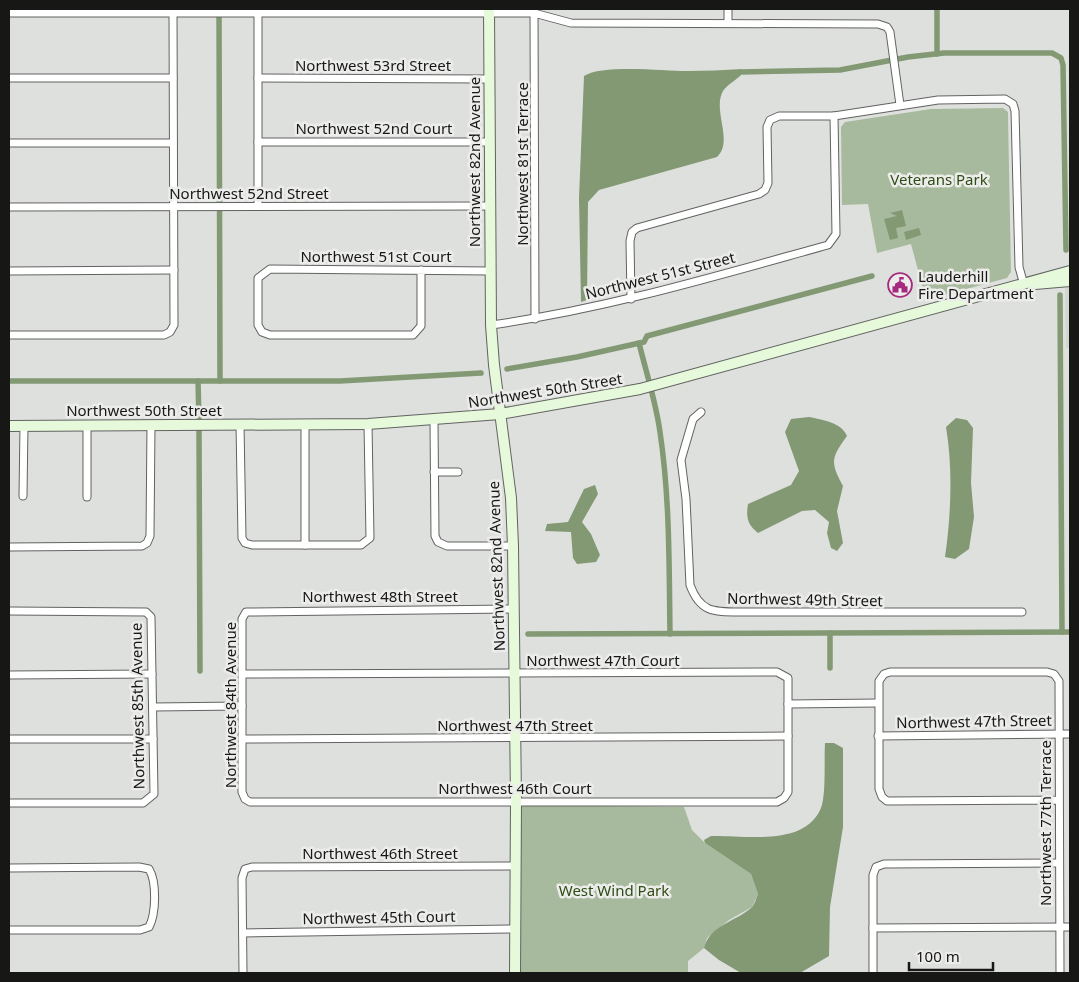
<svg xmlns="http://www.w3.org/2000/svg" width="1079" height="982" viewBox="0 0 1079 982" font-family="'Noto Sans',sans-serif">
	<rect width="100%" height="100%" fill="#dee0dd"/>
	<polygon fill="#d1d7cd" points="1070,272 1070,348 1066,348 1065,287"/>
	<g fill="#a8ba9d">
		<polygon points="1003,108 1008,112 1008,116 1011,272 1007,278 926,300 911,244 877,253 868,204 842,205 841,127 845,122 931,109"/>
		<polygon points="520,805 684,807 692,830 705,843 751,874 758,894 752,907 729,920 707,938 704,948 688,961 688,973 520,973"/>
	</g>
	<g fill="#829974">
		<path d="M742 69 741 75C736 80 727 85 723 91 712 110 734 141 717 157L599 190 588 202 587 300 581 302 579 198 584 76C602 64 664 71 687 71 706 71 724 70 742 69Z"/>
		<polygon points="902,210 906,226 896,228 898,238 890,240 884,219 897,216 890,213"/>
		<polygon points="919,228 921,235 906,240 904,232"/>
		<path d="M809 417C823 420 841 422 847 436 831 458 830 462 843 486L837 511 843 543 837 551 831 548 827 533 829 522 815 510 802 511 758 533C747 524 746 517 748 504L791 485 799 471 785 432 791 419Z"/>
		<path d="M956 418 967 420 973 428 971 483 974 517 969 549 955 559 945 557C951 516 953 468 946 427Z"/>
		<polygon points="595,485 598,494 582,522 591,534 600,555 596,562 577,564 573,558 571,532 545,531 547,524 568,522 584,489"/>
		<path d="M825 743H834L843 748V827L830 907 829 956 800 973H741L719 960 704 948C710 925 735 922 751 908 755 905 756 898 758 894L751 874 705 843 704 840 711 836C745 835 808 848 822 805 826 789 824 760 825 743Z"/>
	</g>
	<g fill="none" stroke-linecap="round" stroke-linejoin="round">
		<g stroke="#829974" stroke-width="5.5">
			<polyline points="219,9 220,381"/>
			<polyline points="937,9 937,54"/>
			<polyline points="742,72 840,70 908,57 944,53 1052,53 1061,58 1063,65 1066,250"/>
			<polyline points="1060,295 1062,632"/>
			<path d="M639 343C646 372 656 402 660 432 670 499 669 566 670 634"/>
			<polyline points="507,369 577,357 644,342 647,336 872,276"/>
			<polyline points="9,381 340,381 481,373"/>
			<polyline points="198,381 199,420"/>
			<polyline points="199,430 200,671"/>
			<polyline points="830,633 830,668"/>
			<polyline points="528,634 1070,632"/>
		</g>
		<g stroke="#626361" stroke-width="9">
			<g id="street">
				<polyline points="534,9 535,319"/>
				<polyline points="9,13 534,13 571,23 878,24 887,27 890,32 900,105"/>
				<polyline points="728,23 728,9"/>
				<polyline points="9,78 173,78"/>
				<polyline points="258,78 488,79"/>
				<polyline points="258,142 489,142"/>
				<polyline points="9,143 173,143"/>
				<polyline points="258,206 258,13"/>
				<polyline points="9,207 489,206"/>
				<polyline points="421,270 421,326 413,335 270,335 262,332 258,325 258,278 270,269 490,271"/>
				<polyline points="9,271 174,270"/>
				<polyline points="631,299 630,241 632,232 637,228 759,194 765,190 768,183 767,127 770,120 779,116 834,116 938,100 1005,99 1013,104 1015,111 1019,267 1024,285"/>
				<path d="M491 325C606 309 716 276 828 245L836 234 834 116"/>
				<polyline points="9,335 164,335 170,332 174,325 173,9"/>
				<path d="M701 412 693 419 681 460 686 499 690 585C700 612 713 612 739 612H1022"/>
				<polyline points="434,421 435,536 438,542 447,546 513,546"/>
				<polyline points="240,424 242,538 245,543 252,545 361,545 370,538 368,424"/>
				<polyline points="87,425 87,497"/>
				<polyline points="434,472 458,472"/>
				<polyline points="23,496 24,425"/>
				<polyline points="305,545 305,425"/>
				<polyline points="9,547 142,546 147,543 150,536 151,425"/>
				<polyline points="9,611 146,612 151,617 154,794 143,803 9,803"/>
				<polyline points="242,674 777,672 788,678 788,792 784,798 777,802 250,802 245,799 242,792 242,619 246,612 514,609"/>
				<polyline points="9,675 152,674"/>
				<polyline points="788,704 878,703"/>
				<polyline points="153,707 242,706"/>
				<polyline points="878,736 1070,734"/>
				<polyline points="9,739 153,739"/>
				<polyline points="243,739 788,736"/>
				<polyline points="1059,800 887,801 882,797 879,789 879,681 884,674 890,672 1047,672 1054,674 1059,681 1060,973"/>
				<path d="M9 868 139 867 149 869C157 882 156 914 149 927L140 930H9"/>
				<polyline points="873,928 1070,927"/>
				<polyline points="243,933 515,929"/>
				<polyline points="243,973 242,878 245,869 252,867 516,866"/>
				<polyline points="873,973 873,875 876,867 884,864 1059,863"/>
			</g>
		</g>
		<g stroke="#626361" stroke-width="12">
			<g id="secondary">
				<polyline points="489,9 491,325 494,365 511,498 513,546 516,801 515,973"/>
				<polyline points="1035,284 1070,281"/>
				<polyline points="9,426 368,424 500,414 640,389 1070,271"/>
			</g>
		</g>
		<use href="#street" stroke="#fff" stroke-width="7"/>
		<use href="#secondary" stroke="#e6f9da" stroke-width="10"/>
	</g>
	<defs>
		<g id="civic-ring" transform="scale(1.25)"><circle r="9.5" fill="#ecedea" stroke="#a62b7f" stroke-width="1.5"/><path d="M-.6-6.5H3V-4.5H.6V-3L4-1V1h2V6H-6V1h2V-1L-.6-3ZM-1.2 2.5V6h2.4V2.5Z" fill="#a62b7f"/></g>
	</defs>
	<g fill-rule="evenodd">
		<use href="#civic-ring" x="900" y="285"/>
	</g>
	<g text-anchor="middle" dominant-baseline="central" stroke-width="5" stroke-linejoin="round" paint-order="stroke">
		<g font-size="15" fill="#171716" stroke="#ecedea">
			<text x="373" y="65">Northwest 53rd Street</text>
			<text x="374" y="128">Northwest 52nd Court</text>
			<text transform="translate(474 162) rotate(-90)">Northwest 82nd Avenue</text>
			<text transform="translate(522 164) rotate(-90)">Northwest 81st Terrace</text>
			<text x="249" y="193">Northwest 52nd Street</text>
			<text x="376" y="256">Northwest 51st Court</text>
			<text transform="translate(660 275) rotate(-14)">Northwest 51st Street</text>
			<text transform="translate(545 390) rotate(-9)">Northwest 50th Street</text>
			<text x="144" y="410">Northwest 50th Street</text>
			<text transform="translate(496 566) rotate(-92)">Northwest 82nd Avenue</text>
			<text x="380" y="596">Northwest 48th Street</text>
			<text transform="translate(805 599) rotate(1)">Northwest 49th Street</text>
			<text x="603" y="660">Northwest 47th Court</text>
			<text transform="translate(230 705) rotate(-90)">Northwest 84th Avenue</text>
			<text transform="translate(137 706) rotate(-91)">Northwest 85th Avenue</text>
			<text transform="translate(974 721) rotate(-1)">Northwest 47th Street</text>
			<text x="515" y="725">Northwest 47th Street</text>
			<text x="515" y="788">Northwest 46th Court</text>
			<text transform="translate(1045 823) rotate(-90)">Northwest 77th Terrace</text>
			<text x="380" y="853">Northwest 46th Street</text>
			<text transform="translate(379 917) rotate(-1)">Northwest 45th Court</text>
		</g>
		<g font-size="15" fill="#2e4c15" stroke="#ecedea">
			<text x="939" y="179">Veterans Park</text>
			<text x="614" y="890">West Wind Park</text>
		</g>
		<g font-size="15" fill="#171716" stroke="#ecedea" text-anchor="start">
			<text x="918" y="276">Lauderhill<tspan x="918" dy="17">Fire Department</tspan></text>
		</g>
	</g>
	<rect width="1079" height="982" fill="none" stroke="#171716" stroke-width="20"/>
	<path d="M909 962v8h84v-8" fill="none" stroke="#171716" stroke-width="2.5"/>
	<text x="916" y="962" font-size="15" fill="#171716" stroke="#ecedea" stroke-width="4" paint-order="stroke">100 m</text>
</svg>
